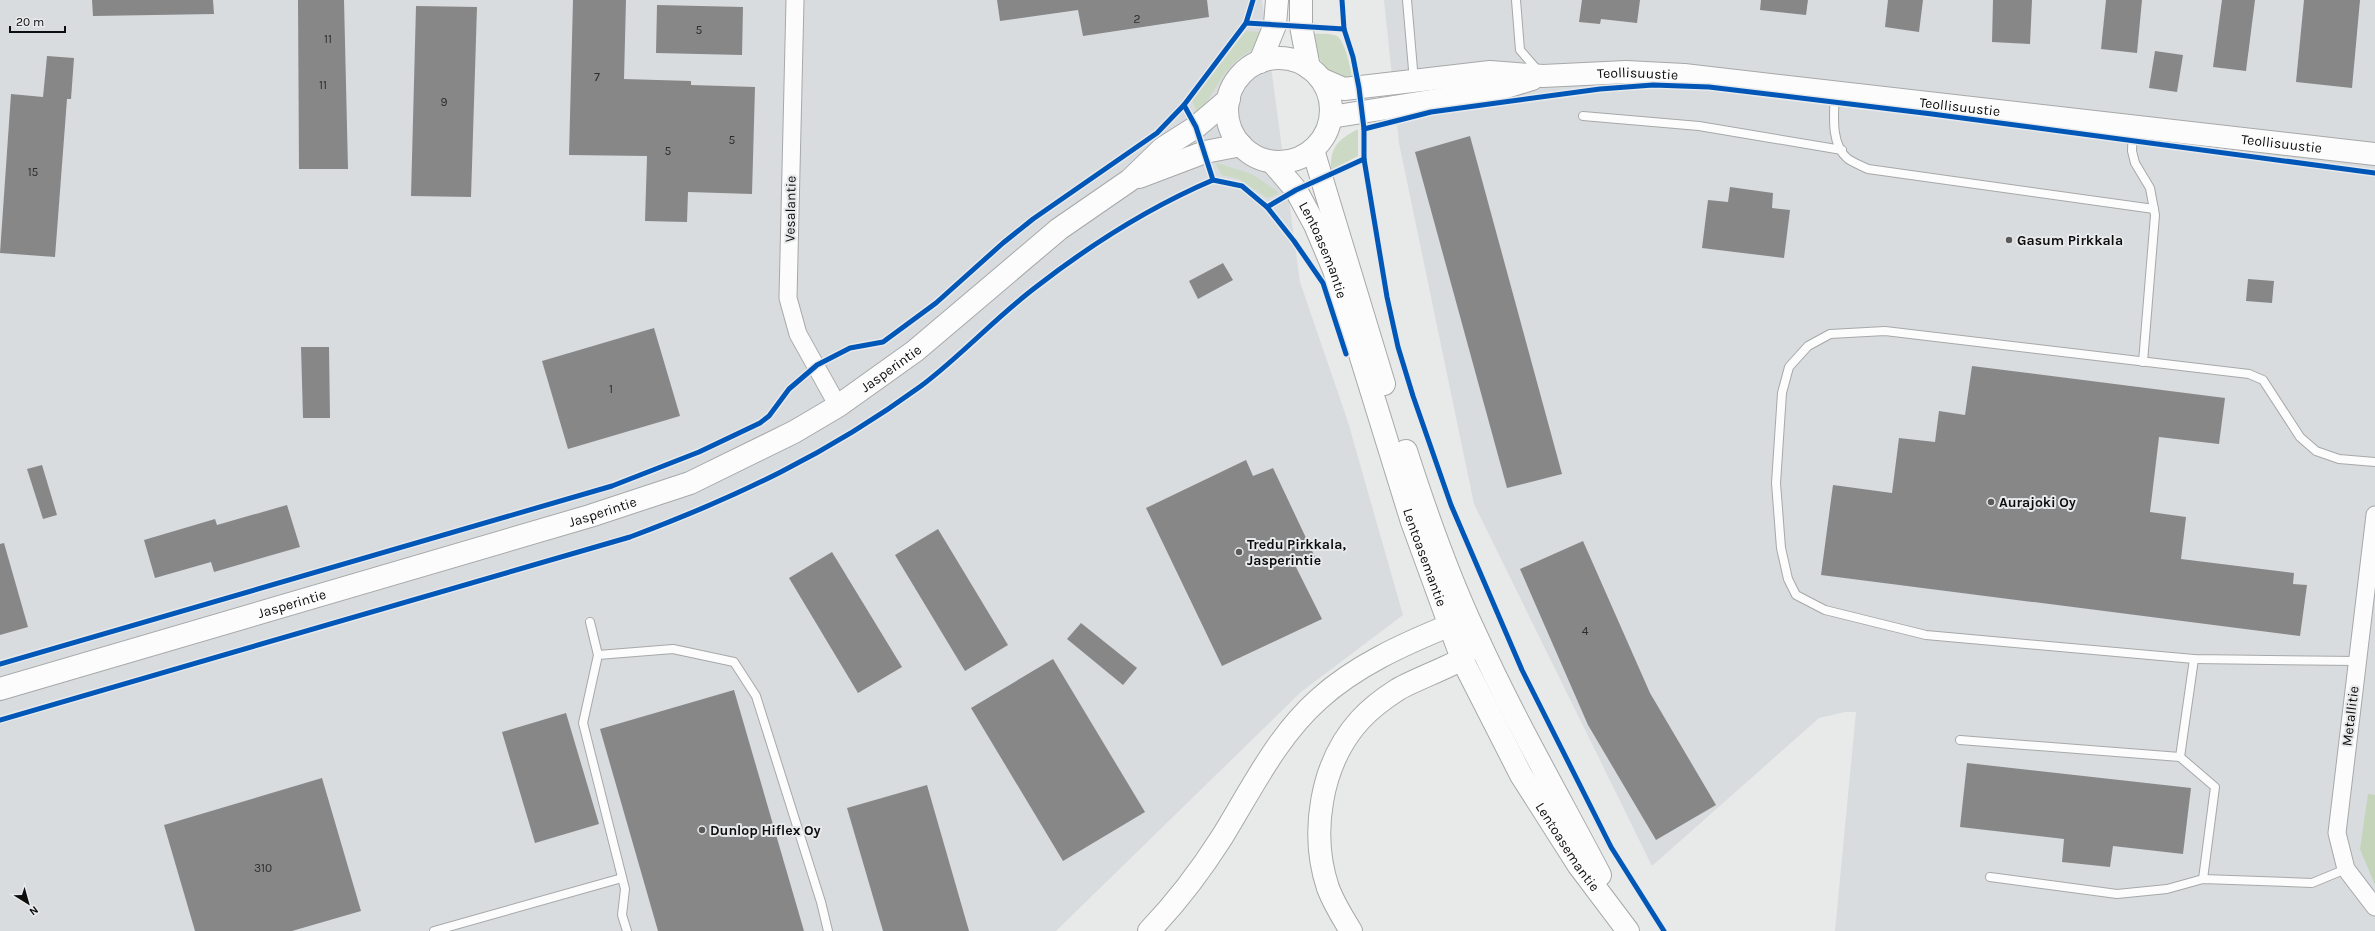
<svg xmlns="http://www.w3.org/2000/svg" width="2375" height="931" font-family="Karla,sans-serif">
<style>
.built{fill:#d8dcdf}
.green{fill:#ccdac5}
.forest{fill:#c3d4ba}
.building{fill:#878787}
.lines{fill:none;stroke-linecap:round;stroke-linejoin:round}
.lane-casing{stroke:#a7a8a8;stroke-width:10}
.street-casing{stroke:#a7a8a8;stroke-width:19}
.secondary-casing{stroke:#a7a8a8;stroke-width:24}
.highway-casing{stroke:#a7a8a8;stroke-width:24}
.lane{stroke:#fcfcfc;stroke-width:8}
.street{stroke:#fcfcfc;stroke-width:17}
.secondary{stroke:#fcfcfc;stroke-width:22}
.highway{stroke:#fcfcfc;stroke-width:22}
.cycleway-casing{stroke:#e7e9ea;stroke-width:8}
.cycleway{stroke:#0057b8;stroke-width:5}
.poi-dot{fill:#5a5a5b;stroke:#e7e9ea;stroke-width:1.5}
.labels{text-anchor:middle;stroke-width:4;stroke-linejoin:round;paint-order:stroke}
.number-label{font-size:12px;fill:#2c2c2c}
.street-label{font-size:14px;fill:#0d0d0e;stroke:#e7e9ea}
.poi-label{font-size:14px;font-weight:bold;fill:#0d0d0e;stroke:#e7e9ea;text-anchor:start}
</style>
<rect width="100%" height="100%" fill="#e8e9e9"/>
<!-- built -->
<g class="built">
<path d="M0 0H1262L1300 282 1348 422 1403 615 1301 692 1056 931H0Z"/>
<path d="M1384 0H2375V931H1835L1856 712H1845L1819 718 1652 866 1474 504 1399 143Z"/>
</g>
<!-- green -->
<g class="green">
<path d="M1246 31 1262 32 1255 48 1238 59 1225 73 1204 106 1197 113 1192 100Z"/>
<path d="M1312 34C1319 34 1330 33 1337 36 1345 41 1351 69 1352 78 1325 83 1316 53 1312 34Z"/>
<path d="M1356 130H1358V156L1331 170C1330 147 1337 141 1356 130Z"/>
<path d="M1217 163 1252 174 1277 191 1278 194 1267 198 1239 179 1222 175 1216 165Z"/>
</g>
<!-- forest -->
<path class="forest" d="M2368 794 2375 795V885L2360 849Z"/>
<!-- building -->
<g class="building">
<path d="M92 0H213L214 14 93 16Z"/>
<path d="M298 0H344L348 169H299Z"/>
<path d="M573 0H626L624 79 691 81V85L755 87 752 194 688 192 687 222 645 221 647 156 569 155Z"/>
<path d="M997 0H1207L1209 17 1083 36 1078 10 1000 21Z"/>
<path d="M1582 0H1640L1637 23 1601 19 1600 24 1579 22Z"/>
<path d="M1761 0H1808L1806 15 1760 10Z"/>
<path d="M1888 0H1923L1919 32 1885 27Z"/>
<path d="M1993 0H2032L2030 44 1992 42Z"/>
<path d="M2106 0H2142L2137 53 2101 49Z"/>
<path d="M2222 0H2255L2246 71 2213 67Z"/>
<path d="M2304 0H2360L2352 88 2296 82Z"/>
<path d="M657 5 743 7 742 55 656 53Z"/>
<path d="M416 6 477 7 471 197 411 196Z"/>
<path d="M2155 51 2183 55 2177 92 2149 88Z"/>
<path d="M47 56 74 58 71 99H67L55 257 0 253 11 94 43 97Z"/>
<path d="M1470 136 1562 474 1507 488 1415 152Z"/>
<path d="M1730 187 1773 193 1772 208 1790 210 1784 258 1702 248 1708 200 1728 202Z"/>
<path d="M1223 263 1233 280 1198 299 1189 281Z"/>
<path d="M2248 279 2274 281 2272 303 2246 301Z"/>
<path d="M654 328 680 416 568 449 542 361Z"/>
<path d="M301 347H329L330 418H303Z"/>
<path d="M1972 366 2225 398 2219 444 2159 437 2150 512 2186 517 2181 559 2294 573 2293 584 2307 585 2300 636 1821 575 1833 485 1892 493 1899 438 1935 442 1939 411 1965 415Z"/>
<path d="M1246 460 1253 476 1273 468 1315 557 1296 567 1322 619 1222 666 1146 508Z"/>
<path d="M42 465 57 515 43 519 27 469Z"/>
<path d="M287 505 300 547 214 572 211 562 155 578 144 540 215 519 217 525Z"/>
<path d="M938 529 1008 645 965 671 895 555Z"/>
<path d="M1583 541 1650 693 1716 805 1656 840 1588 725 1520 569Z"/>
<path d="M4 543 28 627 0 635V544Z"/>
<path d="M832 552 902 667 858 693 789 578Z"/>
<path d="M1081 623 1137 668 1123 685 1067 639Z"/>
<path d="M1053 659 1145 812 1063 861 971 708Z"/>
<path d="M734 690 804 931H658L600 729Z"/>
<path d="M566 713 599 824 535 843 502 732Z"/>
<path d="M1967 763 2191 788 2183 854 2113 846 2110 867 2062 862 2064 839 1960 827Z"/>
<path d="M322 778 361 911 292 931H195L164 825Z"/>
<path d="M927 785 969 931H883L847 808Z"/>
</g>
<g class="lines">
<defs>
<g id="lane">
<path d="M1407 0 1414 81"/>
<path d="M1516 0 1520 50 1540 73"/>
<path d="M1835 93C1834 114 1830 144 1848 159 1854 163 1862 166 1868 169L2154 209"/>
<path d="M1583 116 1699 126 1842 150"/>
<path d="M2133 127 2132 151 2135 163 2150 188 2155 215 2143 362"/>
<path d="M590 622 598 655 583 723 625 889 622 915 627 931"/>
<path d="M598 655 673 649 734 662 756 696 821 902 828 931"/>
<path d="M2357 661 2194 659 1926 635 1825 610 1796 595 1788 579 1781 548 1776 483 1782 393 1789 367 1808 346 1830 334 1885 331 2249 374 2263 380 2300 437 2316 451 2339 459 2375 462"/>
<path d="M1960 740 2180 757 2215 787 2203 879"/>
<path d="M2180 757 2194 659"/>
<path d="M1990 877 2117 894 2167 889 2203 879 2312 883 2346 869"/>
<path d="M434 931 622 878"/>
</g>
<g id="street">
<path d="M795 0 788 298 798 334 838 406"/>
<path d="M2375 515 2337 833 2346 869 2375 907"/>
</g>
<g id="secondary">
<path d="M1301 0V26L1309 68"/>
<circle cx="1279" cy="110" r="52"/>
<path d="M1260 62 1275 25 1277 0"/>
<path id="s1" d="M1321 79 1344 89 1490 72 1543 76 1626 72 1684 75 2375 154"/>
<path d="M1331 117 1493 91 1532 79"/>
<path d="M1313 150 1384 384"/>
<path id="s2" d="M1272 162 1296 190 1315 225 1334 270 1412 522 1462 659 1521 775 1579 866 1628 931"/>
<path d="M1139 177 1205 152 1241 145"/>
<path d="M1406 451C1426 513 1448 576 1476 635 1513 717 1558 795 1600 875"/>
<path id="s3" d="M0 689 590 516 690 483 794 432 838 406 915 351 1059 229 1130 180 1163 148 1196 127 1229 99"/>
</g>
<path id="highway" d="M1149 931C1176 903 1201 870 1222 837 1251 790 1277 736 1319 699 1355 666 1404 644 1448 626L1475 635C1471 642 1468 652 1462 658 1457 664 1409 682 1397 690 1383 699 1371 708 1360 720 1320 764 1310 834 1328 888 1334 904 1343 918 1351 931"/>
</defs>
<!-- lane casing -->
<use href="#lane" class="lane-casing"/>
<!-- street casing -->
<use href="#street" class="street-casing"/>
<!-- secondary casing -->
<use href="#secondary" class="secondary-casing"/>
<!-- highway casing -->
<use href="#highway" class="highway-casing"/>
<!-- lane -->
<use href="#lane" class="lane"/>
<!-- street -->
<use href="#street" class="street"/>
<!-- secondary -->
<use href="#secondary" class="secondary"/>
<!-- highway -->
<use href="#highway" class="highway"/>
<defs>
<g id="cycleway">
<path d="M1253 0 1246 23 1184 105 1196 127 1213 180 1242 186 1267 207 1294 241 1323 283 1346 354"/>
<path d="M1342 0 1344 29 1353 57 1359 88 1364 129V159L1387 297 1398 347 1413 396 1451 505 1522 670 1611 847 1664 931"/>
<path d="M1246 23 1344 29"/>
<path d="M1364 129 1431 112 1600 89 1653 85 1709 87 1932 114 2375 173"/>
<path d="M1267 207 1296 190 1364 159"/>
<path d="M0 664 612 486 699 452 760 423 769 416 789 389 817 365 850 348 883 342 936 303 1003 243 1033 219 1157 133 1184 105"/>
<path d="M0 720 630 537C737 497 828 454 921 386 961 356 995 318 1036 287 1090 245 1150 207 1213 180"/>
</g>
</defs>
<!-- cycleway casing -->
<use href="#cycleway" class="cycleway-casing"/>
<!-- cycleway -->
<use href="#cycleway" class="cycleway"/>
</g>
<!-- markers -->
<g class="poi-dot">
<circle cx="2009" cy="240" r="4"/>
<circle cx="1991" cy="502" r="4"/>
<circle cx="1239" cy="552" r="4"/>
<circle cx="702" cy="830" r="4"/>
</g>
<g class="labels">
<!-- number labels -->
<g class="number-label">
<text x="1137" y="23">2</text>
<text x="699" y="34">5</text>
<text x="328" y="43">11</text>
<text x="597" y="81">7</text>
<text x="323" y="89">11</text>
<text x="444" y="106">9</text>
<text x="732" y="144">5</text>
<text x="668" y="155">5</text>
<text x="33" y="176">15</text>
<text x="611" y="393">1</text>
<text x="1585" y="635">4</text>
<text x="263" y="872">310</text>
</g>
<!-- street labels -->
<g class="street-label">
<text dy="5" stroke="none"><textPath href="#s1" startOffset="320">Teollisuustie</textPath></text>
<text dy="5" stroke="none"><textPath href="#s1" startOffset="644">Teollisuustie</textPath></text>
<text dy="5" stroke="none"><textPath href="#s1" startOffset="968">Teollisuustie</textPath></text>
<text transform="translate(790 209) rotate(-89)" y="5">Vesalantie</text>
<text dy="5" stroke="none"><textPath href="#s2" startOffset="103">Lentoasemantie</textPath></text>
<text dy="5" stroke="none"><textPath href="#s3" startOffset="952">Jasperintie</textPath></text>
<text dy="5" stroke="none"><textPath href="#s3" startOffset="628">Jasperintie</textPath></text>
<text dy="5" stroke="none"><textPath href="#s2" startOffset="427">Lentoasemantie</textPath></text>
<text dy="5" stroke="none"><textPath href="#s3" startOffset="304">Jasperintie</textPath></text>
<text transform="translate(2350 716) rotate(-83)" y="5">Metallitie</text>
<text dy="5" stroke="none"><textPath href="#s2" startOffset="751">Lentoasemantie</textPath></text>
</g>
<!-- poi labels -->
<g class="poi-label">
<text x="2017" y="245">Gasum Pirkkala</text>
<text x="1999" y="507">Aurajoki Oy</text>
<text x="1247" y="549">Tredu Pirkkala,<tspan x="1247" dy="16">Jasperintie</tspan></text>
<text x="710" y="835">Dunlop Hiflex Oy</text>
</g>
</g>
<!-- north arrow -->
<g transform="translate(28 903) rotate(143)" stroke="#e7e9ea" stroke-width="3" paint-order="stroke">
<path d="M0-3L7 15L0 10L-7 15Z" fill="#0d0d0e"/>
<text y="-6" font-size="11" font-weight="bold" text-anchor="middle" fill="#0d0d0e">N</text>
</g>
<!-- scale -->
<path d="M10 26v6h55v-6" fill="none" stroke="#0d0d0e" stroke-width="2"/>
<text x="16" y="26" font-size="12" fill="#0d0d0e" stroke="#e7e9ea" stroke-width="3" paint-order="stroke">20 m</text>
</svg>
